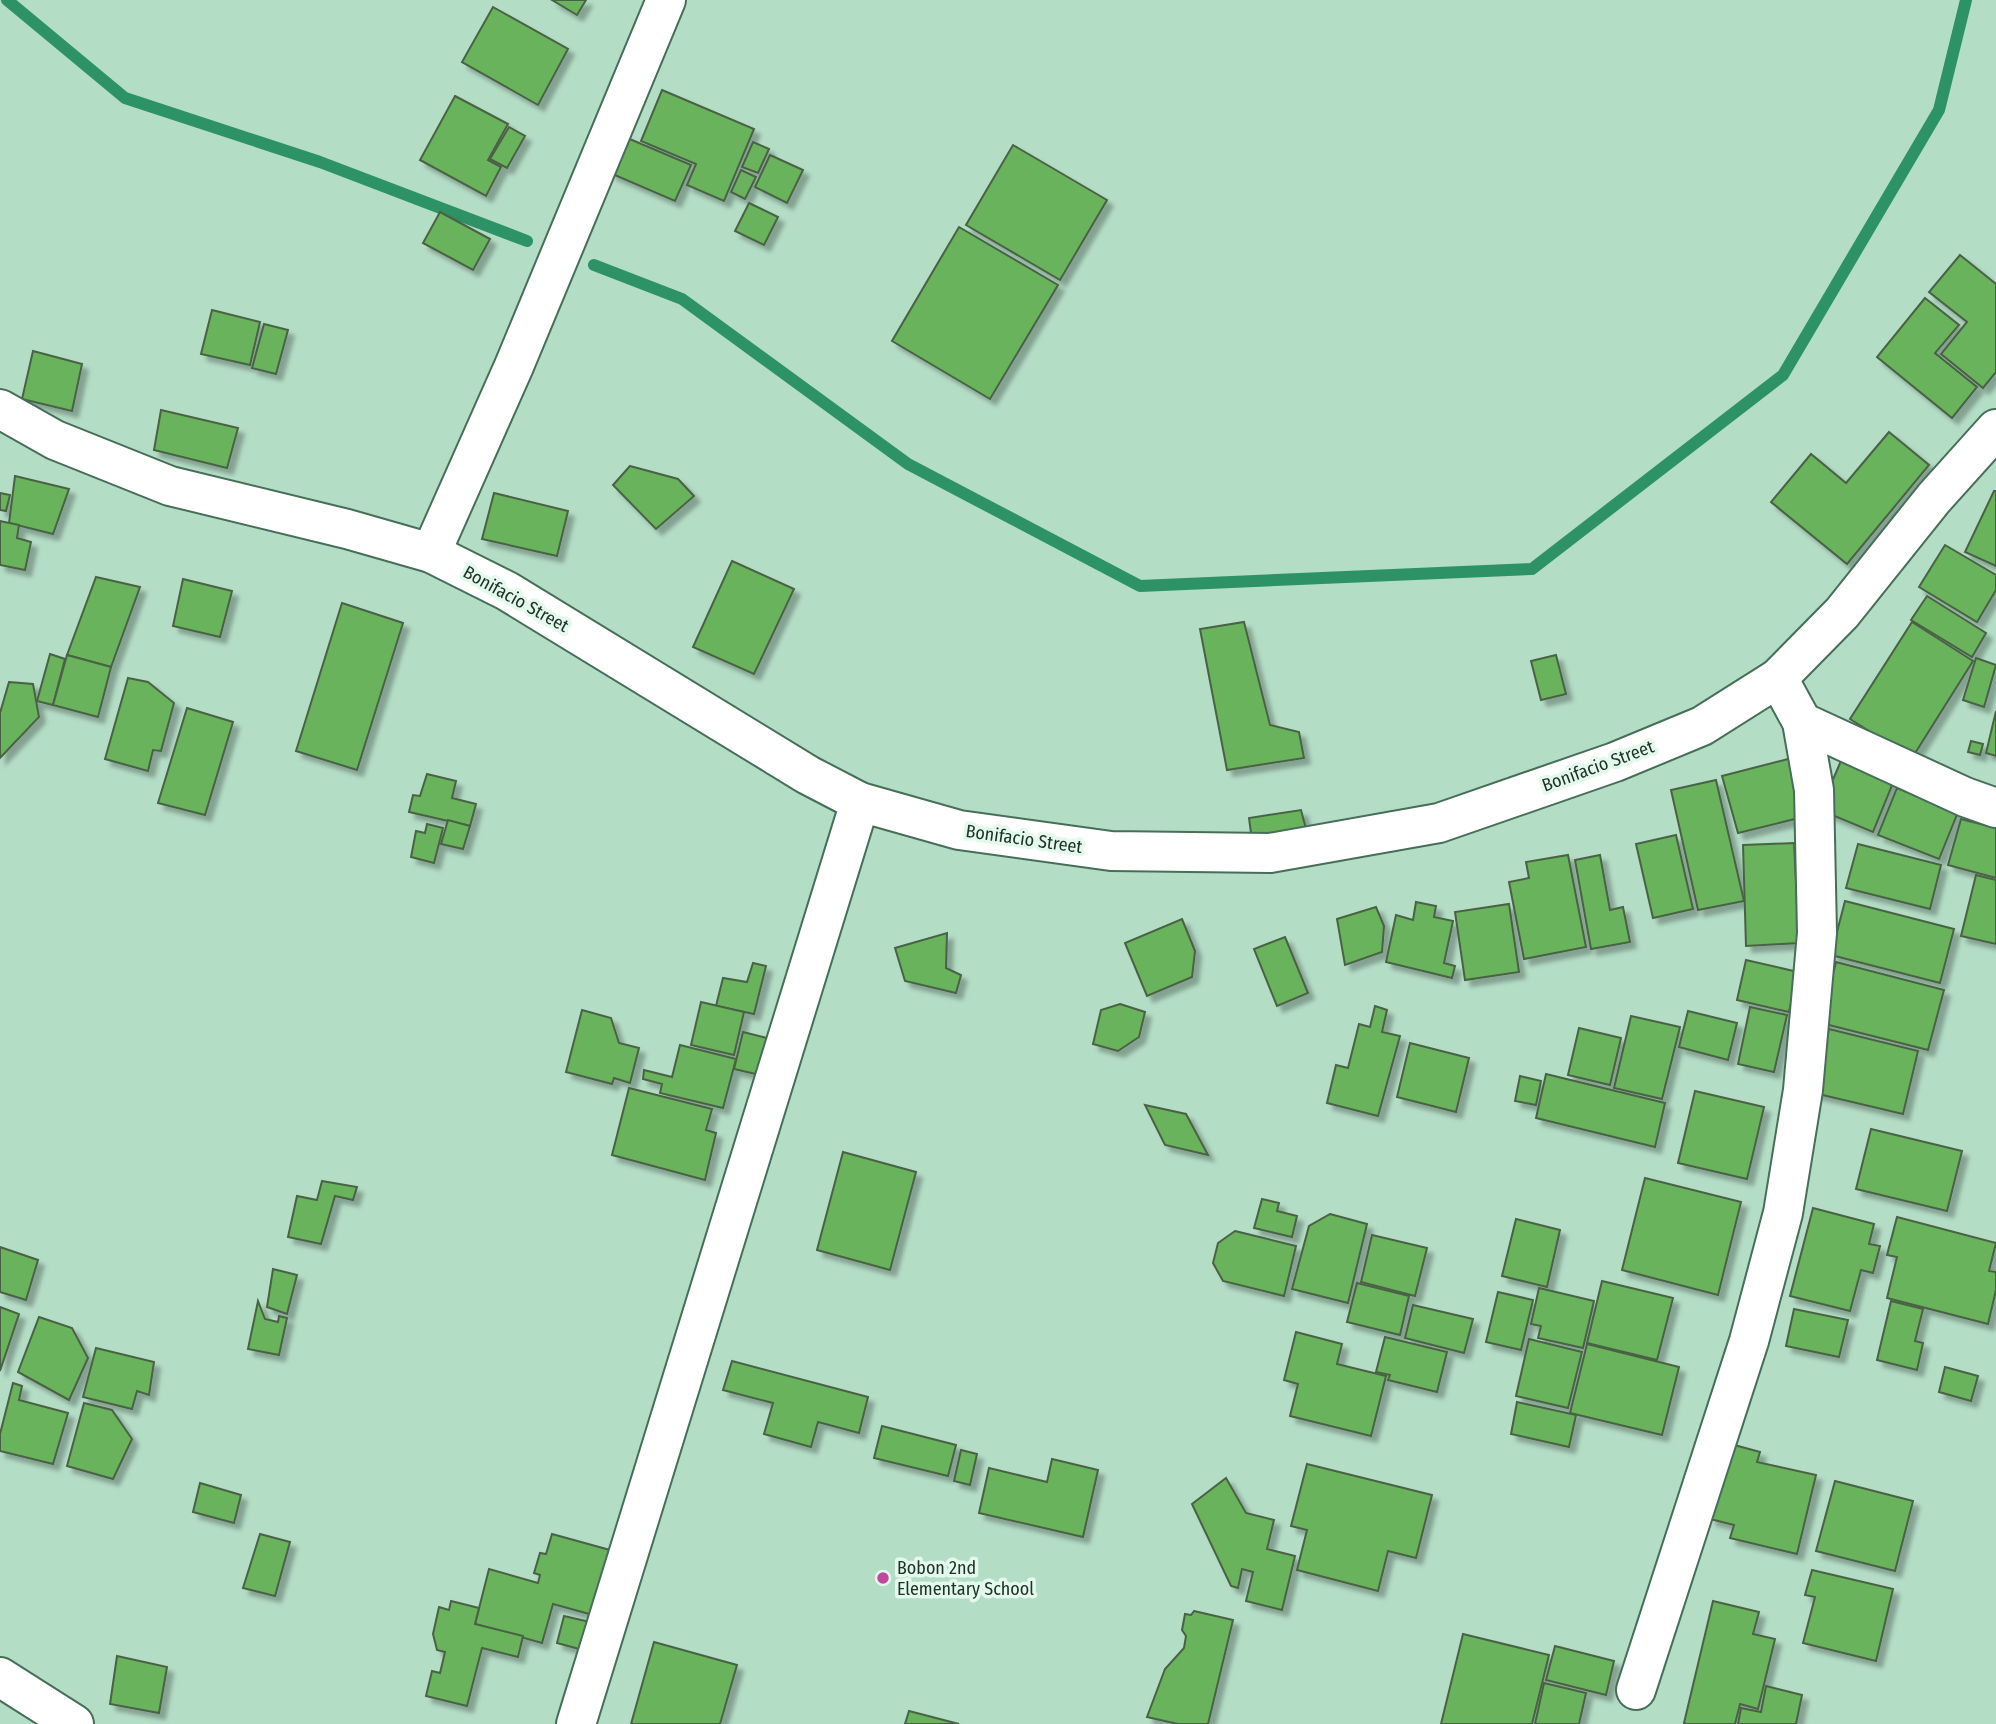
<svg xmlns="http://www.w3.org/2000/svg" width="1996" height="1724" font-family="'Fira Sans Condensed',sans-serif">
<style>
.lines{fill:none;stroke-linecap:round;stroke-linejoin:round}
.stream{stroke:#2d9266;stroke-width:12}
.building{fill:#69b35b;stroke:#4a6245;stroke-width:2;filter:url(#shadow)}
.minor-casing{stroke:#476e59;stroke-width:42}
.tertiary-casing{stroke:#476e59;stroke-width:42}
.minor{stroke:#fff;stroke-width:38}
.tertiary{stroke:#fff;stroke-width:38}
.poi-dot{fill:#c0489d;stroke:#e4f9ed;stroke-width:2.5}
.labels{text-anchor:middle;stroke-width:7;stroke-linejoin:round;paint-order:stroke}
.street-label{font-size:18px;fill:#213229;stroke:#e4f9ed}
.poi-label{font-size:18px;fill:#213229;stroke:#e4f9ed;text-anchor:start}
</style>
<defs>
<filter id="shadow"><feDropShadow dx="6" dy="6" stdDeviation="2" flood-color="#0004"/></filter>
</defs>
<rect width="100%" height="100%" fill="#b4ddc6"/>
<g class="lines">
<!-- stream -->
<g class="stream">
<path d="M7 0 125 98 320 162 527 241"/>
<path d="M594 265 682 299 908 464 1140 586 1532 569 1783 375 1939 110 1966 0"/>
</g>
</g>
<!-- building -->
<g class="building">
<path d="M552 0H586L577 15Z"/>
<path d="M493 7 568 49 538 105 462 62Z"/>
<path d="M662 90 754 129 724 201 687 185 696 164 641 141Z"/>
<path d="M455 96 508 124 488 160 501 167 486 196 420 160Z"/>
<path d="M509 127 525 136 507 168 490 159Z"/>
<path d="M625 137 691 165 675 201 610 173Z"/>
<path d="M753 142 769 149 758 173 742 167Z"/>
<path d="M1013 145 1107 200 1060 280 966 225Z"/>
<path d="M770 155 803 170 787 203 755 187Z"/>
<path d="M741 170 756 177 745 199 731 192Z"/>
<path d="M749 203 778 217 764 245 735 231Z"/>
<path d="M440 212 490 239 473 270 423 243Z"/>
<path d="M959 227 1058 285 990 399 892 341Z"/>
<path d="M1960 255 1996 284V372L1983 388 1941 354 1967 322 1929 292Z"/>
<path d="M1925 298 1959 325 1935 353 1977 387 1952 418 1877 357Z"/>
<path d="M212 310 260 322 250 365 201 354Z"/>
<path d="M264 324 288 330 276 374 252 368Z"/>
<path d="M33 351 82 364 72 411 22 399Z"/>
<path d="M161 410 238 428 227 468 154 450Z"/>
<path d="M1889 432 1929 465 1847 564 1771 502 1811 454 1846 483Z"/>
<path d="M630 466 678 479 694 496 656 529 613 485Z"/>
<path d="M15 476 69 489 53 534 9 523Z"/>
<path d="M1994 491H1996V566L1965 552Z"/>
<path d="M0 493 10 495 6 511 0 510Z"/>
<path d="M494 493 568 511 557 556 482 539Z"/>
<path d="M0 521 19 525 17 538 31 542 25 570 0 565Z"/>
<path d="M1945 545 1996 575V590L1977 622 1919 587Z"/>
<path d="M732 561 794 589 754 674 693 647Z"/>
<path d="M96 577 140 587 111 667 67 655Z"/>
<path d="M183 579 232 591 220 637 173 626Z"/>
<path d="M1927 596 1986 633 1972 657 1911 620Z"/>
<path d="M342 603 403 623 357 770 296 751Z"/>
<path d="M1244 622 1270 725 1299 732 1304 758 1227 770 1200 629Z"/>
<path d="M1912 622 1973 661 1912 758 1850 719Z"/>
<path d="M50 654 65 659 53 705 37 701Z"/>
<path d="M67 655 111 667 98 717 53 705Z"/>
<path d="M1556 655 1566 694 1541 700 1531 661Z"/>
<path d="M1976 658 1996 665 1984 707 1963 700Z"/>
<path d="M128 678 148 682 174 703 161 751 153 750 148 771 105 759Z"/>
<path d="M9 682 33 684 39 717 0 758V713Z"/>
<path d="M187 708 233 722 205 815 158 803Z"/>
<path d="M1996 711V756L1986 753Z"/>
<path d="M1971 741 1983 744 1980 755 1968 752Z"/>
<path d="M1843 756 1895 778 1873 832 1820 810Z"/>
<path d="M1792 758 1807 816 1738 833 1722 776Z"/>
<path d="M427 774 456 781 452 798 476 804 470 826 409 812 413 795 420 796Z"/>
<path d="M1716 780 1744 901 1698 910 1671 790Z"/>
<path d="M1897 788 1958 812 1939 859 1878 835Z"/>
<path d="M1301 810 1309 840 1253 848 1249 818Z"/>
<path d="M1961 819 1996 828V878L1948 865Z"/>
<path d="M448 820 470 826 463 849 441 844Z"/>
<path d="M427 824 443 828 434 863 411 857 416 831 425 833Z"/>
<path d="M1676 835 1693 909 1653 918 1636 844Z"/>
<path d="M1794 843 1799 943 1746 946 1743 845Z"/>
<path d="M1858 844 1941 865 1930 909 1846 888Z"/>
<path d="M1568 855 1586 947 1524 959 1509 882 1529 878 1526 862Z"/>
<path d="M1600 855 1610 910 1623 907 1630 942 1591 949 1575 860Z"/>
<path d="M1976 875 1996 880V944L1961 936Z"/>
<path d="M1845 901 1954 929 1940 983 1831 955Z"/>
<path d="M1416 902 1436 906 1434 917 1453 921 1444 963 1455 966 1452 978 1386 962 1396 915 1413 920Z"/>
<path d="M1509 904 1519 972 1465 980 1455 912Z"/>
<path d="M1376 907 1384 926 1382 952 1345 965 1337 919Z"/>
<path d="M1182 919 1195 951 1192 977 1147 996 1125 943Z"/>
<path d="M947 933 946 968 961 975 956 993 905 981 895 948Z"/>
<path d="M1285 937 1308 993 1277 1006 1254 949Z"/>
<path d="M1746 960 1798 972 1789 1012 1737 1000Z"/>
<path d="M1836 962 1944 990 1928 1050 1821 1023Z"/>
<path d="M753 963 766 966 754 1014 716 1006 723 978 747 982Z"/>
<path d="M701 1002 744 1012 734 1055 691 1045Z"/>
<path d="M1120 1004 1145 1012 1139 1037 1118 1051 1093 1044 1101 1010Z"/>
<path d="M1375 1006 1387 1010 1382 1032 1400 1036 1378 1116 1327 1103 1336 1065 1348 1068 1359 1024 1370 1027Z"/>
<path d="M1750 1007 1787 1015 1774 1072 1738 1064Z"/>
<path d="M582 1010 611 1018 619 1043 639 1048 630 1083 614 1078 612 1084 566 1072Z"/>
<path d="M1688 1011 1737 1023 1728 1060 1679 1047Z"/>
<path d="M1631 1016 1680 1027 1662 1099 1614 1088Z"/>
<path d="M1579 1028 1621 1038 1610 1085 1568 1075Z"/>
<path d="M1829 1029 1918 1051 1903 1114 1814 1093Z"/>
<path d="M743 1032 779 1041 772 1070 758 1067 756 1074 734 1069Z"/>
<path d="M1410 1043 1469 1058 1456 1112 1397 1097Z"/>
<path d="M680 1045 736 1059 723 1108 660 1093 662 1084 643 1079 644 1070 672 1077Z"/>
<path d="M1546 1074 1665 1103 1655 1147 1536 1118Z"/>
<path d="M1520 1076 1541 1081 1536 1105 1515 1101Z"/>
<path d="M629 1088 712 1109 706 1130 716 1133 705 1180 612 1155Z"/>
<path d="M1695 1091 1764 1107 1747 1179 1678 1163Z"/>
<path d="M1145 1105 1186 1114 1208 1155 1165 1145Z"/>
<path d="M1871 1129 1962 1151 1947 1211 1856 1189Z"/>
<path d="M843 1152 916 1172 890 1270 817 1250Z"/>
<path d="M1645 1178 1741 1202 1718 1295 1622 1270Z"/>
<path d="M322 1181 357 1187 353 1200 335 1196 321 1244 288 1237 297 1196 317 1200Z"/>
<path d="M1262 1199 1279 1203 1277 1211 1297 1216 1292 1237 1254 1228Z"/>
<path d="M1813 1208 1874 1224 1869 1244 1880 1246 1873 1273 1861 1270 1850 1311 1790 1296Z"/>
<path d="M1330 1214 1367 1224 1348 1303 1292 1289 1309 1226Z"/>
<path d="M1897 1217 1996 1243 1989 1271 1996 1272V1290L1988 1324 1887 1298 1897 1257 1887 1255Z"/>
<path d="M1516 1219 1560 1230 1547 1287 1502 1276Z"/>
<path d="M1235 1231 1296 1246 1284 1296 1223 1281 1213 1263 1218 1243Z"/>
<path d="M1372 1235 1427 1248 1415 1296 1361 1282Z"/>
<path d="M0 1247 38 1260 26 1300 0 1292Z"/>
<path d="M273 1269 297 1275 287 1314 267 1307Z"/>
<path d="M1602 1281 1673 1298 1657 1360 1587 1343Z"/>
<path d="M1357 1283 1409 1296 1400 1335 1347 1322Z"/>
<path d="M1539 1288 1594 1301 1583 1348 1538 1338 1541 1326 1531 1324Z"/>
<path d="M1498 1292 1533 1300 1521 1350 1486 1342Z"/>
<path d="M258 1301 265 1319 278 1322 279 1316 287 1318 279 1355 248 1349Z"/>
<path d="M1891 1301 1923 1309 1915 1341 1923 1343 1917 1370 1877 1360Z"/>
<path d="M1413 1305 1473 1319 1464 1353 1405 1338Z"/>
<path d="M0 1307 19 1314 0 1371Z"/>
<path d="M1794 1309 1848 1320 1839 1357 1786 1346Z"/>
<path d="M39 1317 72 1328 88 1358 69 1400 18 1372Z"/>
<path d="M1296 1332 1342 1344 1337 1364 1386 1376 1371 1436 1290 1416 1298 1384 1284 1380Z"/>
<path d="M1385 1337 1447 1352 1437 1392 1388 1380 1390 1375 1376 1372Z"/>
<path d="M1529 1339 1582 1352 1568 1408 1516 1396Z"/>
<path d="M1587 1344 1679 1367 1662 1435 1570 1413Z"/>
<path d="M96 1348 154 1362 149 1395 137 1391 132 1409 83 1397Z"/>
<path d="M732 1361 868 1397 859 1433 818 1422 811 1447 764 1434 773 1403 723 1390Z"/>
<path d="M1945 1367 1978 1376 1971 1401 1939 1392Z"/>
<path d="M13 1383 22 1386 19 1400 68 1413 53 1464 0 1451V1434Z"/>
<path d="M1517 1402 1576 1415 1569 1447 1511 1434Z"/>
<path d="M84 1403 112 1410 132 1439 113 1479 67 1466Z"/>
<path d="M882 1426 956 1445 948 1476 874 1458Z"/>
<path d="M1727 1443 1760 1452 1757 1462 1816 1475 1797 1554 1730 1538 1734 1525 1710 1519Z"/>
<path d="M961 1450 977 1454 970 1485 954 1481Z"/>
<path d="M1052 1459 1098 1470 1083 1537 979 1513 989 1468 1047 1482Z"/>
<path d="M1307 1464 1432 1495 1416 1558 1388 1551 1378 1591 1297 1570 1307 1530 1291 1526Z"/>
<path d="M1226 1478 1246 1513 1274 1520 1267 1549 1295 1556 1282 1610 1246 1601 1253 1572 1242 1569 1238 1588 1231 1586 1192 1504Z"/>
<path d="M1835 1481 1913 1501 1895 1571 1816 1551Z"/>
<path d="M200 1483 241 1495 234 1523 193 1512Z"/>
<path d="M260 1534 290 1542 275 1596 243 1588Z"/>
<path d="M552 1534 610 1550 593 1615 553 1604 542 1643 475 1624 489 1569 538 1583 540 1575 534 1573 540 1553 546 1554Z"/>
<path d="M1812 1570 1893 1589 1876 1661 1803 1643 1815 1597 1805 1595Z"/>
<path d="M451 1601 479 1608 475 1624 523 1636 518 1657 482 1648 467 1706 426 1696 432 1671 440 1673 445 1652 437 1650 433 1634 439 1607 449 1610Z"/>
<path d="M1713 1601 1759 1612 1753 1634 1775 1639 1758 1709 1740 1704 1735 1724H1686L1684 1723Z"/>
<path d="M1194 1611 1233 1620 1208 1724H1178L1147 1717 1165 1669 1184 1648 1186 1636 1182 1630 1185 1614 1191 1615Z"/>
<path d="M564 1616 590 1622 583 1650 557 1643Z"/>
<path d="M1463 1634 1549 1655 1532 1724H1441Z"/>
<path d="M654 1642 737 1665 720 1724H631Z"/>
<path d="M1555 1646 1614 1661 1606 1695 1546 1680Z"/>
<path d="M117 1656 167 1667 159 1713 110 1704Z"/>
<path d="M1544 1683 1586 1693 1579 1724H1535Z"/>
<path d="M1766 1686 1802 1695 1796 1724H1738L1741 1708 1761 1712Z"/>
<path d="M909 1711 959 1724H905Z"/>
</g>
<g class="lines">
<defs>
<g id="minor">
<path d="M431 553 514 366 666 0"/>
<path d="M1802 722 1965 797 1996 808"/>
<path d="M0 1677 74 1724"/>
<path d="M1636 1690 1749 1341 1783 1213 1803 1090 1817 933 1814 790 1802 722 1778 678"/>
<path d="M576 1724 860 802"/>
</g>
<path id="tertiary" d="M0 409 55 440 170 486 347 529 431 553 507 591 808 775 860 802 959 830 1111 851 1270 853 1439 823 1615 762 1702 726 1778 678 1842 613 1934 498 1996 429"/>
</defs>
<!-- minor casing -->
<use href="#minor" class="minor-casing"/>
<!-- tertiary casing -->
<use href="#tertiary" class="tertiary-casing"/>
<!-- minor -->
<use href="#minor" class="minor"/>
<!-- tertiary -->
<use href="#tertiary" class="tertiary"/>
</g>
<!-- markers -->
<circle class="poi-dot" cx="883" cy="1578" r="7"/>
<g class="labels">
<!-- street labels -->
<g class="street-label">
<text transform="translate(516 599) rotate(29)" y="6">Bonifacio Street</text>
<text transform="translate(1598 766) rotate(-20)" y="6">Bonifacio Street</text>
<text transform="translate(1024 839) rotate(8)" y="6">Bonifacio Street</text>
</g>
<!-- poi labels -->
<g class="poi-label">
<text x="897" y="1574">Bobon 2nd<tspan x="897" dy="21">Elementary School</tspan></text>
</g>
</g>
</svg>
